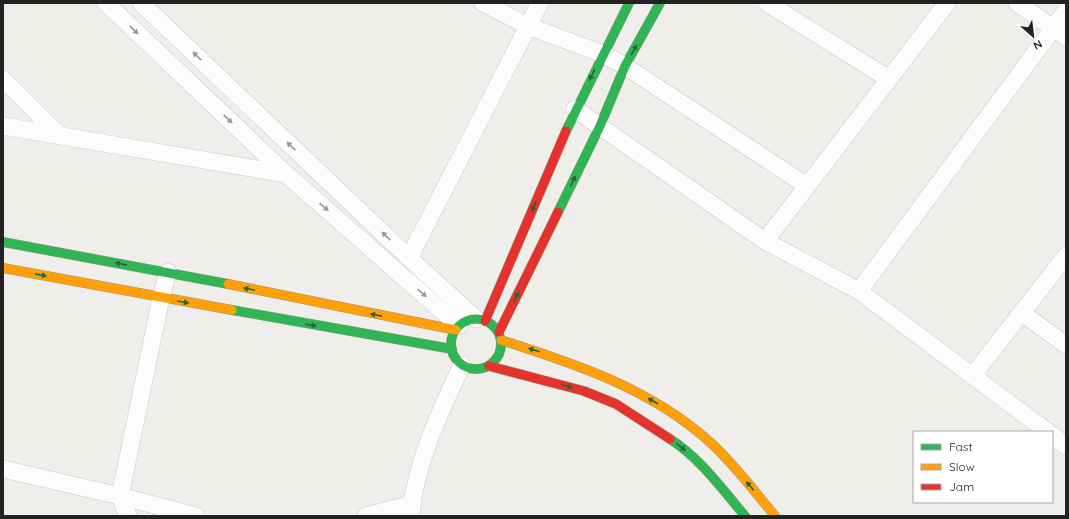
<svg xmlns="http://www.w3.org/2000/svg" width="1069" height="519" font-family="Quicksand,sans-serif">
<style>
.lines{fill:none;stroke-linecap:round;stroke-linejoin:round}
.street-casing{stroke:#c9c8c7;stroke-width:18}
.fast-casing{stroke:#999a82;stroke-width:10}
.slow-casing{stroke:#999a82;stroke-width:10}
.jam-casing{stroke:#999a82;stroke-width:10}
.street{stroke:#fdfcfc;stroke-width:17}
.fast{stroke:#30b455;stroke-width:9}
.slow{stroke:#ff9f0a;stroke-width:9}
.jam{stroke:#e5322d;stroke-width:9}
.oneway{fill:#9a9a9a}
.oneway2{fill:#286439}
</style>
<rect width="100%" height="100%" fill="#f0eeeb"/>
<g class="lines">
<defs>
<g id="street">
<path d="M106 3 286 174 459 326"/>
<path d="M141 3 409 258 476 319"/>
<path d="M483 3 528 26 603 54 625 66 807 186"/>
<path d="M767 3 889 79"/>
<path d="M1017 3 1066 37"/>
<path d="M3 79 60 136"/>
<path d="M575 109 765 241 859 291 1048 432"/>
<path d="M3 126 286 174"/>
<path d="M765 241 947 3"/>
<path d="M409 258 540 3"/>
<path d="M859 291 1066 11"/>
<path d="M1022 313 1066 345"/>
<path d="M973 375 1066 256"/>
<path d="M1052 435 1066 446"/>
<path d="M3 469 120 496 196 516"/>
<path d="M128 516 120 496 161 298 168 272"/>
<path d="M366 516 412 504"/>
<path d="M411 516C414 467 441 409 462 365"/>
</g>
<g id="fast">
<path d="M566 131 629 3"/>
<path d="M558 212 600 126 625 66 660 3"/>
<path d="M3 242 228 284"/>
<path d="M232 310 452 349"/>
<circle cx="476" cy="344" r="25"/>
<path d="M670 439C700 458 722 489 745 516"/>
</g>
<g id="slow">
<path d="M3 268 232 310"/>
<path d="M228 284 456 330"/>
<path d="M501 340C576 364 652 389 711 443 735 465 754 491 775 516"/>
</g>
<g id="jam">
<path d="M485 321 566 131"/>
<path d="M499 332 558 212"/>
<path d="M489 366 584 391 616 404 670 439"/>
</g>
</defs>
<!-- street casing -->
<use href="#street" class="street-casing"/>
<!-- fast casing -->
<use href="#fast" class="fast-casing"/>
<!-- slow casing -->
<use href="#slow" class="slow-casing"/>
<!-- jam casing -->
<use href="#jam" class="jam-casing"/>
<!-- street -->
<use href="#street" class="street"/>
<!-- fast -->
<use href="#fast" class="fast"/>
<!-- slow -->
<use href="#slow" class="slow"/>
<!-- jam -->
<use href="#jam" class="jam"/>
</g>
<!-- one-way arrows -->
<defs><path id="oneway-solid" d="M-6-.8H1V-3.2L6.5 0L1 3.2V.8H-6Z"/></defs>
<g class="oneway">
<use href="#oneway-solid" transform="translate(134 30) rotate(44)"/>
<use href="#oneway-solid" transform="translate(197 56) rotate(-136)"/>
<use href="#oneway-solid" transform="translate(228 119) rotate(44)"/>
<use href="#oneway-solid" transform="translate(291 146) rotate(-136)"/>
<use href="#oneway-solid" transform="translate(324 207) rotate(41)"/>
<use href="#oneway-solid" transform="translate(386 236) rotate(-136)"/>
<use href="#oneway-solid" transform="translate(422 293) rotate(41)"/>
</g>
<g class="oneway2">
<use href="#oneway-solid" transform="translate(634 50) rotate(-61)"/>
<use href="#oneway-solid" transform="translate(592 75) rotate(117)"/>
<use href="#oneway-solid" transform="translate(573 181) rotate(-64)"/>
<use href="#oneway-solid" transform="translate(534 206) rotate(113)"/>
<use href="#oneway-solid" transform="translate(121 264) rotate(-169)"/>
<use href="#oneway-solid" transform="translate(41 275) rotate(11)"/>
<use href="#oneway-solid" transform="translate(249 289) rotate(-168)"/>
<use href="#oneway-solid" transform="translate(516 297) rotate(-64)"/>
<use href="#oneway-solid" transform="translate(183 302) rotate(10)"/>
<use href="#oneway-solid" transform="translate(376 315) rotate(-169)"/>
<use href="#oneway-solid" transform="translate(311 325) rotate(10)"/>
<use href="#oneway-solid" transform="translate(534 350) rotate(-162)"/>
<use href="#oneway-solid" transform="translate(567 386) rotate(17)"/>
<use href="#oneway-solid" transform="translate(653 401) rotate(-150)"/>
<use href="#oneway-solid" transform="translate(681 447) rotate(37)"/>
<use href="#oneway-solid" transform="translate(750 486) rotate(-130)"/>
</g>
<!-- border -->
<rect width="1069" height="519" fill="none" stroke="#222222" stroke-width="8"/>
<!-- legend -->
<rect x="913" y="431" width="140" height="72" fill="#ffffff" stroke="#a7a7a7"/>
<rect x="921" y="444" width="20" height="6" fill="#30b455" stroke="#a7a7a7"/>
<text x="949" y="451" font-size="12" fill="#222222">Fast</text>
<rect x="921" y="464" width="20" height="6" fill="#ff9f0a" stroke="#a7a7a7"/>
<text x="949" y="471" font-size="12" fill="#222222">Slow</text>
<rect x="921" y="484" width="20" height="6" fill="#e5322d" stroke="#a7a7a7"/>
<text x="949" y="491" font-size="12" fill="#222222">Jam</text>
<!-- north arrow -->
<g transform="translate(1033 36) rotate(152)" stroke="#ffffff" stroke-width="3" paint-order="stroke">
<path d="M0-3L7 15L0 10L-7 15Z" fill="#222222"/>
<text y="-6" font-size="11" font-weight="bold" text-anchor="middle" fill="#222222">N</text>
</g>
</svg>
